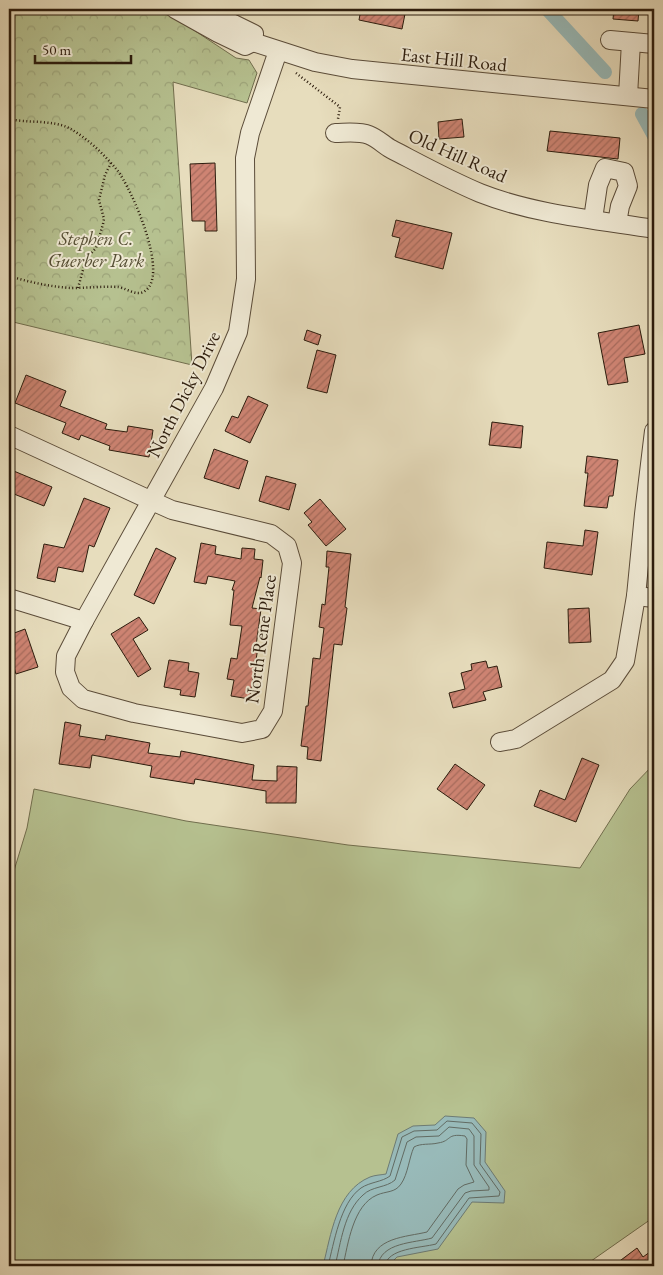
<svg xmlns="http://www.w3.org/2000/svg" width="663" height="1275" font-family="'EB Garamond',serif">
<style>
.grass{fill:#b6c190;stroke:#716e4e}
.park{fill:url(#park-crowns);stroke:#716e4e}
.water{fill:#98bab9;stroke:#6d7b74}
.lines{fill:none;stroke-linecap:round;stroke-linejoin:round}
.shore{stroke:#626b63;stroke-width:1}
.canal{stroke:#98bab9;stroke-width:14}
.building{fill:url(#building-hatch);stroke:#2c1c0d}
.minor-casing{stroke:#5b4c39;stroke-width:20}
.path{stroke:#2c1c0d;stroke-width:2.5;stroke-dasharray:1 2.5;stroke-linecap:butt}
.minor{stroke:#efe9d4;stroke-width:18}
.labels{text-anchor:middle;stroke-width:4;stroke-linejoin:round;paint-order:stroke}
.street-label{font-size:19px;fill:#2c1c0d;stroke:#efe9d4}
.park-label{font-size:19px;font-style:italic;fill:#554e34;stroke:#efe9d4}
</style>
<defs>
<pattern id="park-crowns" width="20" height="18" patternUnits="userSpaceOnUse" patternTransform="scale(1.25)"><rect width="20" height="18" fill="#b6c190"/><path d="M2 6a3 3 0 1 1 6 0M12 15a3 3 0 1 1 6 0" fill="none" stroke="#9da57b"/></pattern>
<pattern id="building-hatch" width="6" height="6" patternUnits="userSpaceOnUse" patternTransform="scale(1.25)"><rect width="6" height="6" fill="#ce8473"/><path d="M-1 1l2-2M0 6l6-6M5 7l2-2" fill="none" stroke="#a76b5d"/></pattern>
</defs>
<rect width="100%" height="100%" fill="#e7ddbd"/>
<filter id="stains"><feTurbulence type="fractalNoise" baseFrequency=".004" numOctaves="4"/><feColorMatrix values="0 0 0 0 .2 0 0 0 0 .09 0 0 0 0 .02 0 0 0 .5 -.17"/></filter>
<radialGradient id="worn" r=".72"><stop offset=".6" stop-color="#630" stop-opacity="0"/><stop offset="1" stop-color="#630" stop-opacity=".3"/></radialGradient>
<!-- grass -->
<path class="grass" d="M654 764V1217L584 1266H9V887L27 828 34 789 186 821 348 845 580 868 630 789Z"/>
<!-- park -->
<path class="park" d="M9 9H162L236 58 249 60 257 73 247 103 173 82 192 365 9 321Z"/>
<!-- water -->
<path class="water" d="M445 1116 474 1118 486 1132 485 1162 505 1191 504 1203 472 1202 438 1249 397 1257 388 1266H323C331 1235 336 1191 370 1177 375 1175 381 1175 386 1174L398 1134 413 1126 435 1125Z"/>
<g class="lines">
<!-- shore -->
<g class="shore">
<path d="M328 1266C334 1243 340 1203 361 1188 370 1182 382 1182 390 1176L402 1137 414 1131 437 1130 447 1121 472 1123 481 1134 480 1164 500 1192 499 1196 469 1198 436 1244C421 1248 387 1248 385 1266"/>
<path d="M335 1266C341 1242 344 1212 363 1195 372 1186 386 1188 395 1180L407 1142 416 1137 439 1136 449 1127 469 1129 474 1136V1165L489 1187V1190L471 1191 465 1193 432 1238C415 1243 380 1242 378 1266"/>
<path d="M343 1266C348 1244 353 1205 377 1195 386 1191 395 1193 401 1184 408 1174 409 1158 414 1147 421 1143 430 1145 438 1143 452 1141 446 1133 465 1136L467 1139 466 1165 474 1182 464 1185 458 1189 427 1232C407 1237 372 1237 371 1266"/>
</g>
<!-- canal -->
<g class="canal">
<path d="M547 9 605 72"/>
<path d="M642 114 654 136"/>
</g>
</g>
<!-- building -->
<g class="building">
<path d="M361 9H406L402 29 359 20Z"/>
<path d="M614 9H639L638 21 613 19Z"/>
<path d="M462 119 464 137 439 139 438 122Z"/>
<path d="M550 131 620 138 618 159 547 151Z"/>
<path d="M215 163 217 231H205V221H192L190 164Z"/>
<path d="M396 220 452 233 443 269 395 257 400 238 392 236Z"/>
<path d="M639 325 645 354 624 358 628 382 608 385 598 333Z"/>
<path d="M307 330 321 335 318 345 304 340Z"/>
<path d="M317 350 336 355 327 393 307 388Z"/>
<path d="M26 375 66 391 60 406 107 424 105 429 127 432 128 426 153 430 149 457 109 450 110 446 81 435 79 440 62 433 66 423 15 403Z"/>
<path d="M248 396 268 405 250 443 225 431 232 416 238 418Z"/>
<path d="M492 422 523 426 521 448 489 445Z"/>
<path d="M214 449 248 461 239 489 204 478Z"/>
<path d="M587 456 618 460 613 496H609L607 508 584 506 588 473H585Z"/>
<path d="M9 469 52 487 44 506 9 492Z"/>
<path d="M266 476 296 484 289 510 259 501Z"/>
<path d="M84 498 110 508 94 547 89 545 83 572 58 567 55 582 37 578 44 544 64 548Z"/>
<path d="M320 499 346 529 326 546 308 525 312 522 304 513Z"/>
<path d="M585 530 598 532 592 575 544 568 547 542 583 546Z"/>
<path d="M201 543 216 546 215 554 241 559 242 548 255 549 254 559 263 560 261 578 260 577 252 608 261 609 256 646 258 647 250 699 231 696 234 680 227 679 231 658 237 659 242 626 230 625 234 590H232L235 581 208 576 206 584 194 582Z"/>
<path d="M156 548 176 558 154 604 134 595Z"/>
<path d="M327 551 351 554 345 607 347 608 342 645 334 644 321 761 307 759 308 747 301 746 306 706H308L313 658 320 659 324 628 319 627 322 604 325 605 329 567H326Z"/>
<path d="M589 608 591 642 569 643 568 609Z"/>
<path d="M139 617 148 630 133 639 151 669 138 677 111 634Z"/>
<path d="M25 629 38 667 16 674 13 664 9 665V635Z"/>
<path d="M169 660 189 663 188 671 199 673 195 697 180 695 181 690 164 687Z"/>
<path d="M486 661 488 668 497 666 502 687 483 692 486 700 453 708 449 693 465 689 461 673 472 670 471 664Z"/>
<path d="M65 722 81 725 79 736 105 740 106 735 150 743 148 753 180 757 181 751 254 765 252 780 277 781V766L297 767 296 803H266V791L195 779 194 784 150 777 152 766 92 755 90 768 59 764Z"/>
<path d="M582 758 599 765 576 822 534 806 540 790 565 800Z"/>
<path d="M455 764 485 785 467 810 437 789Z"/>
<path d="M637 1248 643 1257 654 1249V1266H613Z"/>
</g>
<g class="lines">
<defs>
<g id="minor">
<path d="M175 9 218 33 245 46 253 42 254 34 203 9"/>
<path d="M610 40 654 44"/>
<path d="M253 42 315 62 352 69 654 99"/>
<path d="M628 96 631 42"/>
<path d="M335 133C345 133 359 131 369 135 377 138 384 145 391 149 420 164 449 180 480 193 533 214 597 220 654 229"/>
<path d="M593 219 598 185 605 168 624 172 628 186 620 206 617 223"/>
<path d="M9 435 152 501 172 510 271 534 287 546 292 563 273 711 262 729 242 733 134 713 83 699 71 688 65 672 66 656 84 621 214 388 238 332 246 279 245 158 250 133 278 51"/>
<path d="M636 596 654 598"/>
<path d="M9 598 84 621"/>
<path d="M500 742 516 739 612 680 625 661 636 596 644 514 654 431"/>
</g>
</defs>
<!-- minor casing -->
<use href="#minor" class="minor-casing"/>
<!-- path -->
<g class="path">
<path d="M296 73 340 107 338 119"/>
<path d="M9 119C27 123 53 120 69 128 87 138 104 154 117 170 131 187 172 279 143 292 136 296 126 288 118 287 103 286 88 288 72 288 51 287 29 282 9 276"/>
<path d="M78 288 86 259 96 248 103 224 104 219 99 200 105 175 111 163"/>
</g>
<!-- minor -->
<use href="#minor" class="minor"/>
</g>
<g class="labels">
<!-- street labels -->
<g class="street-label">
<text transform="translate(454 59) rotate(6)" y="7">East Hill Road</text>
<text transform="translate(458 155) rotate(24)" y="7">Old Hill Road</text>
<text transform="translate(183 394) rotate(-63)" y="7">North Dicky Drive</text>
<text transform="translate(260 639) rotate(-82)" y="7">North Rene Place</text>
</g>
<!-- park labels -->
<g class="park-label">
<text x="96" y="245">Stephen C.<tspan x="96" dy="22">Guerber Park</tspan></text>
</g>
</g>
<!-- margin -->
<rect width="663" height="1275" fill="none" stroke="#e7ddbd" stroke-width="30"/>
<rect x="10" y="10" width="643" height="1255" fill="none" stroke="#2c1c0d" stroke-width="2.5"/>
<rect x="15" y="15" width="633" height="1245" fill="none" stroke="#2c1c0d"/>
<!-- scale -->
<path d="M35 55v8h96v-8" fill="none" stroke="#2c1c0d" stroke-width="2.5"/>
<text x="42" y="55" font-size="15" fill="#2c1c0d" stroke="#efe9d4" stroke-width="4" paint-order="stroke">50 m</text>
<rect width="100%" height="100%" filter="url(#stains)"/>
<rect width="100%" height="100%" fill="url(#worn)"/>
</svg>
